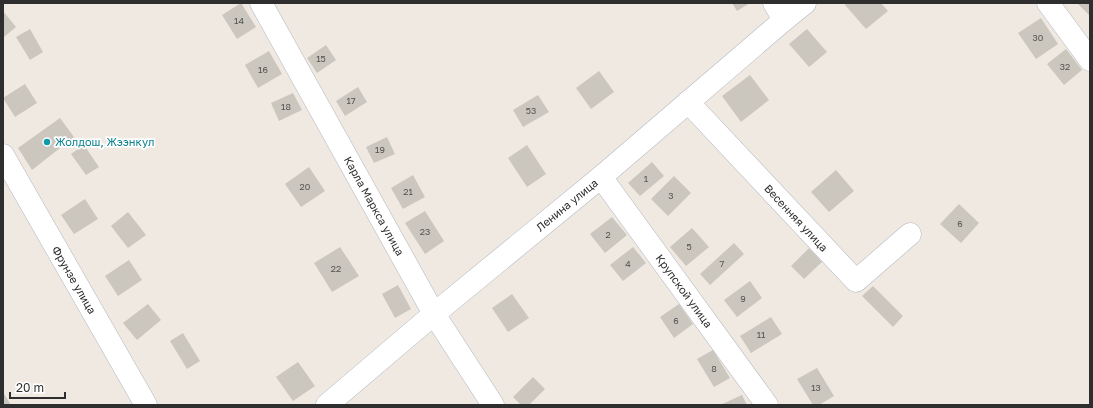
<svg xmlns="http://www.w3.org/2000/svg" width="1093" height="408" font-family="'Golos Text',sans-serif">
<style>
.building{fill:#cbc7bf}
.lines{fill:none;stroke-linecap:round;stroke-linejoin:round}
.minor-casing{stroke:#b4b7c1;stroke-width:23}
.minor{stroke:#fff;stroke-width:22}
.culture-dot{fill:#0f9aa8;stroke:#fff;stroke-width:1.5}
.labels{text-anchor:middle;stroke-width:3.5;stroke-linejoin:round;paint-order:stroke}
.number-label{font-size:9px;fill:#555452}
.culture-label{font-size:11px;fill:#0d838f;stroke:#fff;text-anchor:start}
.street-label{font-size:11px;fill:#2e2e2e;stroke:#fff}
</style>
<rect width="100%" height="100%" fill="#efe9e1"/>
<!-- building -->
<g class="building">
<path d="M241 3 256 27 237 39 222 15Z"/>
<path d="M732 3H750L737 11Z"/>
<path d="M847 3H881L888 11 866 29 845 5Z"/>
<path d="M1077 3H1090V14L1089 15Z"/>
<path d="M3 11 16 27 4 37 3 35Z"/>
<path d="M1041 18 1058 44 1036 59 1018 33Z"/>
<path d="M30 29 43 52 30 60 16 37Z"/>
<path d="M807 29 827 52 809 67 789 44Z"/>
<path d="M326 45 336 60 317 73 307 58Z"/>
<path d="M1066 49 1082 70 1064 85 1047 64Z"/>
<path d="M269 51 282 74 258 88 245 65Z"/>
<path d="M599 71 614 92 591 109 576 88Z"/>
<path d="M750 75 769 100 741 122 722 96Z"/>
<path d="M25 84 37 103 15 117 3 98Z"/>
<path d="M358 87 367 102 345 116 336 101Z"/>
<path d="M293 93 302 110 279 121 271 103Z"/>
<path d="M538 95 549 112 523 127 513 110Z"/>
<path d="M60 118 74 137 32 170 18 148Z"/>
<path d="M387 137 395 154 374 163 366 147Z"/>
<path d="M84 145 99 167 86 175 71 154Z"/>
<path d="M527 145 546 174 527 187 508 158Z"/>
<path d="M652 162 664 176 640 196 628 183Z"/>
<path d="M309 167 325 191 301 207 285 184Z"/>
<path d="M836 170 854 191 829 212 811 192Z"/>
<path d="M413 175 425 197 403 209 391 188Z"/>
<path d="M674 176 691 193 668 216 651 199Z"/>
<path d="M85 199 98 219 74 234 61 215Z"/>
<path d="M959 204 979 223 961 243 940 224Z"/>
<path d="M425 211 444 241 425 254 405 223Z"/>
<path d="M128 212 146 235 128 248 111 226Z"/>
<path d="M612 217 627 235 605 253 590 234Z"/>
<path d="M692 228 709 247 686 266 670 247Z"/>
<path d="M734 243 744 254 710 285 700 274Z"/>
<path d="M340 247 359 276 332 292 314 263Z"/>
<path d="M633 247 646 263 623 281 610 265Z"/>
<path d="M809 248 822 262 804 279 791 266Z"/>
<path d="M129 260 142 280 118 296 105 276Z"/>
<path d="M750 281 762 298 737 317 724 300Z"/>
<path d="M398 285 411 309 395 318 382 294Z"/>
<path d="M873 286 903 316 893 327 862 296Z"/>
<path d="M512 294 529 318 508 332 492 308Z"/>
<path d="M148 304 161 320 137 340 123 323Z"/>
<path d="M679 304 693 324 674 338 660 317Z"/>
<path d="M771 317 782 334 751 353 740 336Z"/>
<path d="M183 333 200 361 187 369 170 341Z"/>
<path d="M713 350 730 378 714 387 697 359Z"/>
<path d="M298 362 315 386 293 401 276 377Z"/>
<path d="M817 368 834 396 819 405H813L797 379Z"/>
<path d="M533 377 545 389 529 405H521L513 397Z"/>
<path d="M3 392 11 405H3Z"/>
<path d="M742 395 747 405H720Z"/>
</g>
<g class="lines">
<defs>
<g id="minor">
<path d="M261 3 434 314 493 405"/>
<path d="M774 3 784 20"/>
<path d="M1048 3 1090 60"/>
<path d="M688 102 856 281 910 234"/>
<path d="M3 155 146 405"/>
<path d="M601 177 767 405"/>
<path d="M327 405 434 314 601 177 784 20 805 3"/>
</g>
</defs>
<!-- minor casing -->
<use href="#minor" class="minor-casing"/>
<!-- minor -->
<use href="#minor" class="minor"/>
</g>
<!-- markers -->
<circle class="culture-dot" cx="47" cy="142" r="4"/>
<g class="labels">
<!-- number labels -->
<g class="number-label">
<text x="239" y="24">14</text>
<text x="1038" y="41">30</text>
<text x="321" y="62">15</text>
<text x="1065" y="70">32</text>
<text x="263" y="73">16</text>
<text x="351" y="104">17</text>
<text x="286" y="110">18</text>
<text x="531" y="114">53</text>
<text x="380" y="153">19</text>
<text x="646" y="182">1</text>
<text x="305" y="190">20</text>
<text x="408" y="195">21</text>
<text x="671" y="199">3</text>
<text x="960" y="227">6</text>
<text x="425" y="235">23</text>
<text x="608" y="238">2</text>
<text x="689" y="250">5</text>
<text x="628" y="267">4</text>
<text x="722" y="267">7</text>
<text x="336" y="272">22</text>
<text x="743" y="302">9</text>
<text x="676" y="324">6</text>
<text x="761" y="338">11</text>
<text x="714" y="372">8</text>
<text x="816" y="391">13</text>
</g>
<!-- culture labels -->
<g class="culture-label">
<text x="55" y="146">Жолдош, Жээнкул</text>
</g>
<!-- street labels -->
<g class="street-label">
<text transform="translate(567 205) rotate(-39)" y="4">Ленина улица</text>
<text transform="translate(374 206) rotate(61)" y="4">Карла Маркса улица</text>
<text transform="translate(796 218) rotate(47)" y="4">Весенняя улица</text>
<text transform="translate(74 280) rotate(60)" y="4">Фрунзе улица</text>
<text transform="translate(684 291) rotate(54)" y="4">Крупской улица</text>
</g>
</g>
<!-- border -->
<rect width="1093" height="408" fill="none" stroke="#2e2e2e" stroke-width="8"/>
<!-- scale -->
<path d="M10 392v6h55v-6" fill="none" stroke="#2e2e2e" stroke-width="2"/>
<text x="16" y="392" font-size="12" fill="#2e2e2e" stroke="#ffffff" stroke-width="3" paint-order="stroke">20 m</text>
</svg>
